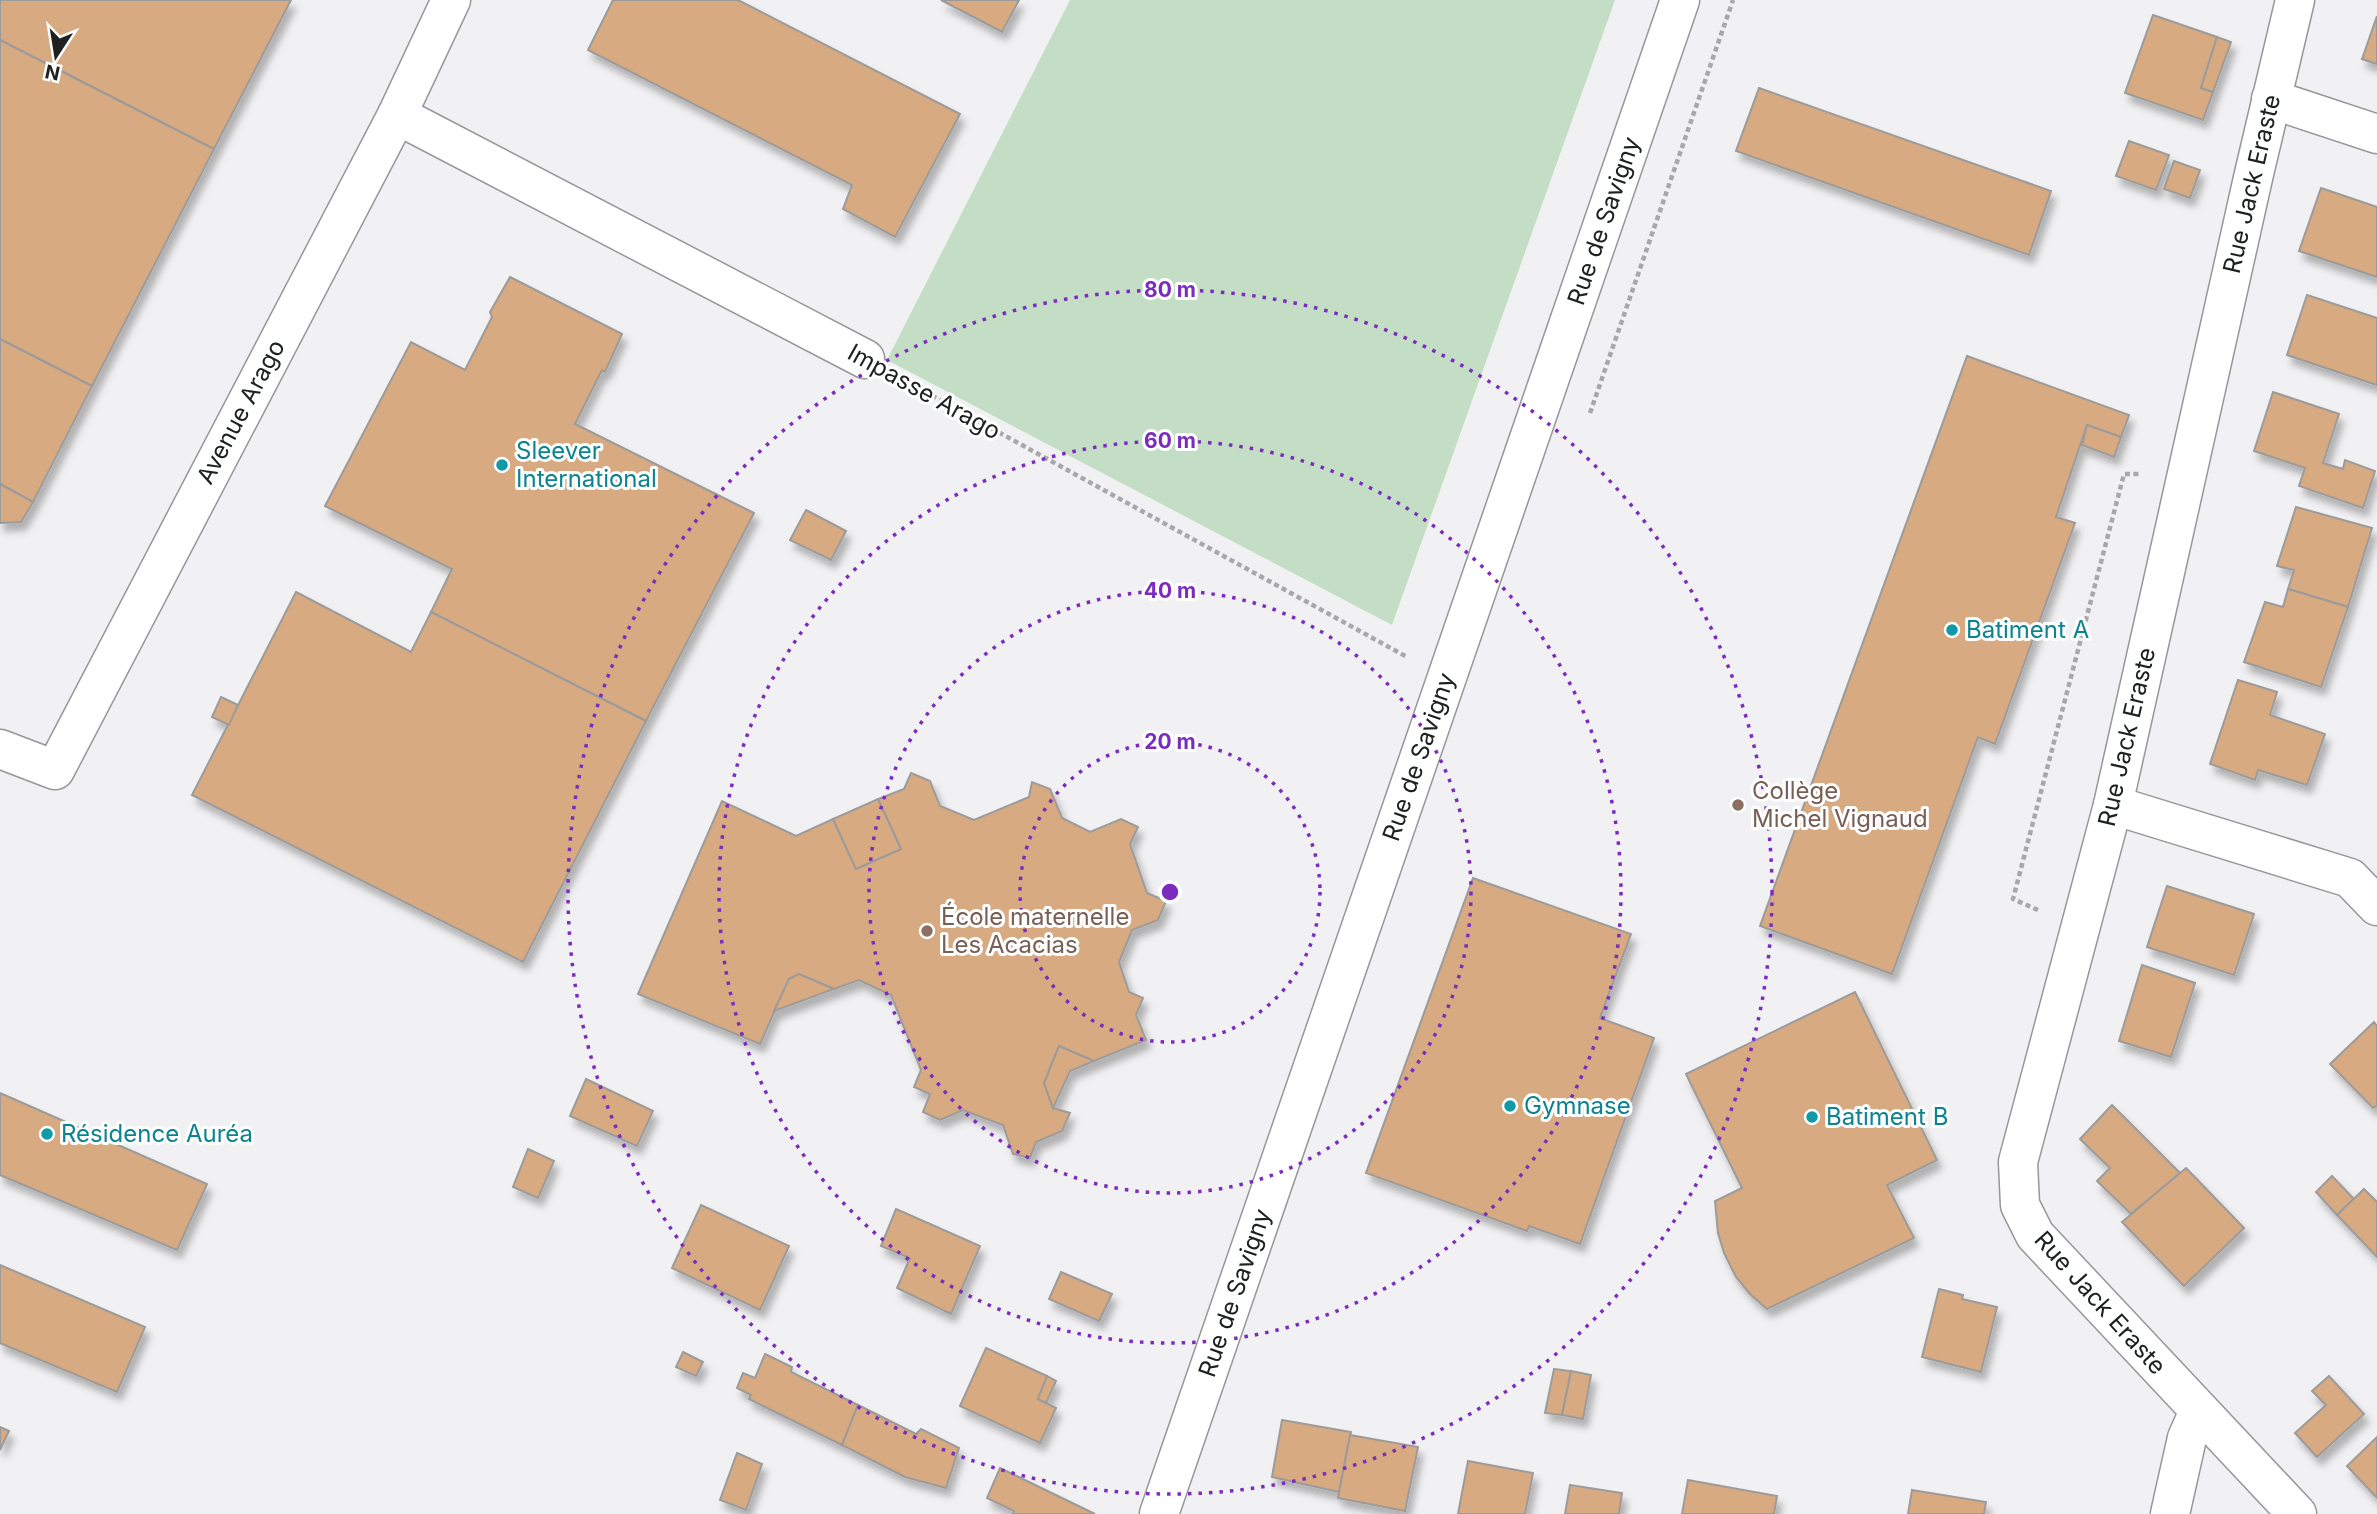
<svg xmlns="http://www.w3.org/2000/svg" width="2377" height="1514" font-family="Inter,sans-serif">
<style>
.green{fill:#c3dec4}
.building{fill:#d8aa82;stroke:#9c9b9a;stroke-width:2;filter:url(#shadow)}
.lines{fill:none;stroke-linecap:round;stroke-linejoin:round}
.minor-casing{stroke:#969798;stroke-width:41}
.path{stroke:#a8a8a9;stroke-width:4.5;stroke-dasharray:5 3.5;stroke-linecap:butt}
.minor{stroke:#fff;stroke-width:38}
.ring{fill:none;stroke:#7b2cbf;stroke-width:3.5;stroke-dasharray:3.5 7}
.culture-dot{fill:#0f9aa8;stroke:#feffff;stroke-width:2.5}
.education-dot{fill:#8d6e63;stroke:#feffff;stroke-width:2.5}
.labels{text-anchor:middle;stroke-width:6;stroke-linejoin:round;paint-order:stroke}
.street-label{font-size:24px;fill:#202020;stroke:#feffff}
.culture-label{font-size:24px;fill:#0d838f;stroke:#feffff;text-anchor:start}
.education-label{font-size:24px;fill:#785e54;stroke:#feffff;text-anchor:start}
.centre{fill:#7b2cbf;stroke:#feffff;stroke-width:3.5}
.ring-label{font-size:21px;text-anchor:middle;font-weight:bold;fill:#7b2cbf;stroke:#feffff;stroke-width:6;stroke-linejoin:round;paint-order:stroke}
</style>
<defs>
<filter id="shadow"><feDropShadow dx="4.5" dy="8" stdDeviation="3.5" flood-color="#0004"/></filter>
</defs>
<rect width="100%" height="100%" fill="#f1f1f3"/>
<!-- green -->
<path class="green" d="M1070 0H1615L1392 625 887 360Z"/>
<!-- building -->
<g class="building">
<path d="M0 0H291L214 149 0 40Z"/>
<path d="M613 0H738L960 114 895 237 843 209 852 185 588 50Z"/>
<path d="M941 0H1019L1002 32Z"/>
<path d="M2153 15 2217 37 2201 88 2213 92 2203 120 2125 93Z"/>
<path d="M2377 16V64L2362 59Z"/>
<path d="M2217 37 2231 42 2213 92 2201 88Z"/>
<path d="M0 40 214 149 92 386 0 339Z"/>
<path d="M1759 88 2051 191 2029 255 1736 151Z"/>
<path d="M2129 141 2169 155 2156 190 2116 176Z"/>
<path d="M2174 161 2200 170 2190 198 2164 189Z"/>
<path d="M2321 188 2377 207V277L2299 251Z"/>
<path d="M510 277 622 334 605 372 602 370 575 424 754 513 646 721 431 612 452 569 325 506 411 342 465 370 492 317 490 312Z"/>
<path d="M2307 295 2377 318V385L2287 355Z"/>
<path d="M0 339 92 386 33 502 0 484Z"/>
<path d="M1967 356 2129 415 2121 437 2087 425 2056 517 2075 523 1995 744 1978 737 1892 974 1760 926Z"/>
<path d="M2273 392 2339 414 2323 463 2343 469 2345 460 2375 471 2363 508 2299 486 2305 468 2254 451Z"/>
<path d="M2087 425 2121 437 2114 457 2082 445Z"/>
<path d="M0 484 33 502 21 522 0 523Z"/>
<path d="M2296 507 2372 528 2348 607 2288 589 2294 570 2277 566Z"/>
<path d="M806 510 846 531 831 560 790 540Z"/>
<path d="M2288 589 2348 607 2321 687 2244 662 2265 602 2283 607Z"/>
<path d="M296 592 411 652 431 612 646 721 523 962 192 795Z"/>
<path d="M2238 680 2277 692 2270 715 2325 734 2307 785 2258 770 2255 780 2210 764Z"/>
<path d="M221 697 238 705 229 725 212 717Z"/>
<path d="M911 773 930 781 940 806 974 820 1029 797 1032 782 1050 789 1062 818 1090 832 1121 819 1138 827 1130 844 1147 893 1166 901 1158 920 1132 930 1119 962 1129 992 1143 998 1136 1015 1146 1040 1094 1061 1059 1046 1044 1083 1053 1108 1070 1113 1062 1131 1036 1142 1030 1158 1013 1154 1003 1125 963 1110 940 1120 923 1112 930 1094 914 1087 921 1070 891 995 859 980 834 989 799 974 789 979 760 1044 638 994 722 801 796 836 833 819 856 869 901 849 878 799 904 789Z"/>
<path d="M878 799 901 849 856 869 833 819Z"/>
<path d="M1473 878 1631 934 1600 1018 1654 1038 1580 1244 1529 1226 1527 1231 1366 1173Z"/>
<path d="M2167 886 2254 914 2234 975 2147 947Z"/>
<path d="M2142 965 2195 983 2171 1057 2119 1041Z"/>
<path d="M799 974 834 989 774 1011 789 979Z"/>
<path d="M1855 992 1937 1160 1887 1185 1914 1238 1767 1309 1750 1294 1736 1277 1724 1253 1718 1233 1715 1201 1742 1188 1686 1074Z"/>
<path d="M2374 1022 2377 1026V1105L2373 1108 2330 1064Z"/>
<path d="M1059 1046 1094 1061 1070 1071 1053 1108 1044 1083Z"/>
<path d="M586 1079 653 1111 637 1146 570 1116Z"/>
<path d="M0 1093 207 1184 177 1250 0 1175Z"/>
<path d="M2112 1105 2180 1173 2131 1214 2097 1181 2110 1168 2080 1139Z"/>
<path d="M528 1149 554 1161 538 1198 513 1187Z"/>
<path d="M2186 1168 2244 1228 2184 1286 2122 1222Z"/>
<path d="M2332 1176 2354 1199 2337 1215 2316 1192Z"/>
<path d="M2364 1189 2377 1202V1257L2337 1215Z"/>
<path d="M701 1205 789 1246 760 1310 672 1268Z"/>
<path d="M896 1209 980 1246 951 1314 897 1288 910 1258 881 1246Z"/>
<path d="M0 1265 145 1327 117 1392 0 1343Z"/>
<path d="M1061 1272 1112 1294 1099 1321 1049 1299Z"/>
<path d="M1939 1289 1963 1295 1962 1299 1997 1307 1981 1372 1922 1357Z"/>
<path d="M986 1348 1047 1376 1038 1399 1056 1408 1040 1443 960 1406Z"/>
<path d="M683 1352 703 1362 696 1376 676 1367Z"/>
<path d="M765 1354 792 1367 791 1372 858 1405 842 1445 749 1399 751 1395 737 1388 743 1373 755 1378Z"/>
<path d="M1554 1369 1571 1371 1562 1415 1545 1413Z"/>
<path d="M1571 1371 1591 1375 1583 1419 1562 1415Z"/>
<path d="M1047 1376 1056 1381 1046 1403 1038 1399Z"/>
<path d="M2329 1376 2364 1414 2317 1457 2295 1433 2326 1405 2312 1391Z"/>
<path d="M858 1405 916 1434 921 1429 959 1448 946 1488 905 1477 842 1445Z"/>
<path d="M1282 1420 1351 1432 1339 1492 1272 1477Z"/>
<path d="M0 1427 9 1431 0 1450Z"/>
<path d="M1350 1435 1418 1447 1405 1511 1338 1498Z"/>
<path d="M2377 1437V1498L2347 1466Z"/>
<path d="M737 1453 762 1464 746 1510 720 1500Z"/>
<path d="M1468 1461 1533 1473 1525 1514H1458Z"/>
<path d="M1000 1468 1095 1514H1013L1014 1511 987 1498Z"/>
<path d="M1688 1480 1777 1496 1774 1514H1682Z"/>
<path d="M1570 1485 1622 1493 1619 1514H1565Z"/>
<path d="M1912 1490 1986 1502 1984 1514H1908Z"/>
</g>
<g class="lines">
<defs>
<g id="minor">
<path d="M2295 0 2253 178 2113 805 2018 1162 2020 1205 2035 1235 2297 1514"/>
<path d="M2271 99 2377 134"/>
<path d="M397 115 865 359"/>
<path d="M0 749 55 770 397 115 451 0"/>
<path d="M2113 805 2350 878 2377 906"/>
<path d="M1159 1514 1680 0"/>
<path d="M2170 1514 2187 1438 2199 1411"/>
</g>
</defs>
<!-- minor casing -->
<use href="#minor" class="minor-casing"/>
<!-- path -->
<g class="path">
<path d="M902 379 1407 657"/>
<path d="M1590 413 1733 0"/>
<path d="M2038 910 2013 899 2124 474H2140"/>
</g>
<!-- minor -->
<use href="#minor" class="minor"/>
</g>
<!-- distance rings -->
<g class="ring">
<circle cx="1170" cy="892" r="150"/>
<circle cx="1170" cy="892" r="301"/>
<circle cx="1170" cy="892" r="451"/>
<circle cx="1170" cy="892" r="602"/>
</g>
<!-- markers -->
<g class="culture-dot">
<circle cx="502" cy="465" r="7"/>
<circle cx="1952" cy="630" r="7"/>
<circle cx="1510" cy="1106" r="7"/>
<circle cx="1812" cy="1117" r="7"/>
<circle cx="47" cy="1134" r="7"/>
</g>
<g class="education-dot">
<circle cx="1738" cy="805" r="7"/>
<circle cx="927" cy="931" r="7"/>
</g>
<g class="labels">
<!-- street labels -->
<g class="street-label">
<text transform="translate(2252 184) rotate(-77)" y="8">Rue Jack Eraste</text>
<text transform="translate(1604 221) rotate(-71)" y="8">Rue de Savigny</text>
<text transform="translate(924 392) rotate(29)" y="8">Impasse Arago</text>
<text transform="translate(241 412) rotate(-62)" y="8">Avenue Arago</text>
<text transform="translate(2127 737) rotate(-77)" y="8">Rue Jack Eraste</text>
<text transform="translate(1419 757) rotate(-71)" y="8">Rue de Savigny</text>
<text transform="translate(1235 1293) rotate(-71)" y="8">Rue de Savigny</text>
<text transform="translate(2100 1303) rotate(48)" y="8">Rue Jack Eraste</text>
</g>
<!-- culture labels -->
<g class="culture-label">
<text x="516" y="459">Sleever<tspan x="516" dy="28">International</tspan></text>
<text x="1966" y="638">Batiment A</text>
<text x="1524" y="1114">Gymnase</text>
<text x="1826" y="1125">Batiment B</text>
<text x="61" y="1142">Résidence Auréa</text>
</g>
<!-- education labels -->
<g class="education-label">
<text x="1752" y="799">Collège<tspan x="1752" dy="28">Michel Vignaud</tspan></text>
<text x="941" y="925">École maternelle<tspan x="941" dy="28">Les Acacias</tspan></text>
</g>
</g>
<circle cx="1170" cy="892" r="10" class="centre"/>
<g class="ring-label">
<text x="1170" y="297">80 m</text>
<text x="1170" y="448">60 m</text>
<text x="1170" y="598">40 m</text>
<text x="1170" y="749">20 m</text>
</g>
<!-- north arrow -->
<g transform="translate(56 56) rotate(192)" stroke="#feffff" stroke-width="5" paint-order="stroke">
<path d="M0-5L12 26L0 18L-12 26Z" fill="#202020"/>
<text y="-10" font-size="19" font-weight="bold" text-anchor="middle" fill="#202020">N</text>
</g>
</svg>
